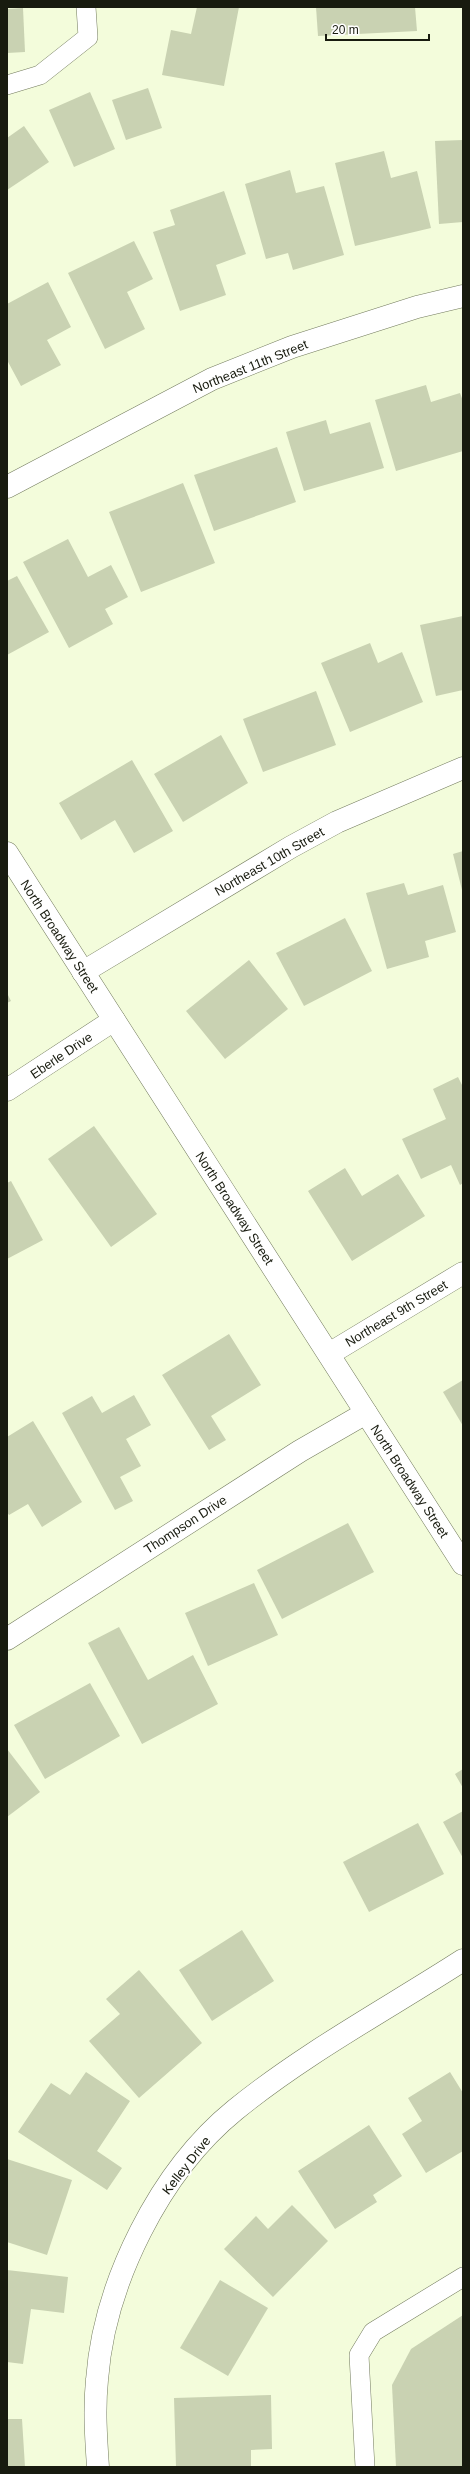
<svg xmlns="http://www.w3.org/2000/svg" width="470" height="2474" font-family="Arial,sans-serif">
<style>
.building{fill:#c9d2b2}
.lines{fill:none;stroke-linecap:round;stroke-linejoin:round}
.service-casing{stroke:#737b5e;stroke-width:20}
.minor-casing{stroke:#737b5e;stroke-width:23}
.secondary-casing{stroke:#737b5e;stroke-width:23}
.service{stroke:#fff;stroke-width:19}
.minor{stroke:#fff;stroke-width:22}
.secondary{stroke:#fff;stroke-width:22}
.labels{text-anchor:middle;stroke-width:4;stroke-linejoin:round;paint-order:stroke}
.street-label{font-size:13px;fill:#181b0f;stroke:#fff}
</style>
<rect width="100%" height="100%" fill="#f3fcdb"/>
<!-- building -->
<g class="building">
<path d="M197 7H239L224 86 162 75 171 30 191 34Z"/>
<path d="M316 7H415L417 31 318 36Z"/>
<path d="M23 8 25 52 7 53V9Z"/>
<path d="M148 88 162 128 126 140 112 100Z"/>
<path d="M90 92 115 149 74 167 49 110Z"/>
<path d="M24 126 49 162 7 190V138Z"/>
<path d="M463 140V222L439 224 435 141Z"/>
<path d="M384 151 391 178 417 171 431 228 355 246 335 163Z"/>
<path d="M290 170 296 193 324 186 344 255 293 270 288 253 266 259 245 184Z"/>
<path d="M224 191 246 254 216 265 226 295 180 311 153 232 175 225 170 210Z"/>
<path d="M134 241 153 279 127 292 145 329 105 349 68 273Z"/>
<path d="M48 282 71 327 47 340 61 365 21 386 7 360V304Z"/>
<path d="M426 385 431 402 460 393 463 401V451L396 471 375 400Z"/>
<path d="M326 420 330 434 370 422 384 468 304 491 286 432Z"/>
<path d="M277 447 296 502 214 531 194 475Z"/>
<path d="M183 483 215 563 141 592 109 512Z"/>
<path d="M68 539 88 577 111 565 128 597 105 609 113 624 69 648 23 562Z"/>
<path d="M17 576 49 632 7 655V581Z"/>
<path d="M463 616V690L436 696 420 625Z"/>
<path d="M370 643 378 663 402 652 423 702 350 732 321 663Z"/>
<path d="M316 691 336 745 263 772 243 719Z"/>
<path d="M221 735 248 783 183 822 154 774Z"/>
<path d="M132 760 173 831 134 853 115 820 81 840 59 803Z"/>
<path d="M463 851V890H462L453 854Z"/>
<path d="M404 883 408 895 443 885 456 932 425 941 429 957 387 969 366 893Z"/>
<path d="M345 918 372 971 304 1006 276 953Z"/>
<path d="M249 960 288 1009 225 1059 186 1011Z"/>
<path d="M7 993 11 1001 7 1003Z"/>
<path d="M458 1077 463 1087V1183L460 1185 451 1165 421 1179 402 1139 446 1119 433 1089Z"/>
<path d="M94 1126 157 1214 111 1247 48 1159Z"/>
<path d="M345 1168 362 1196 398 1174 425 1216 352 1261 308 1191Z"/>
<path d="M11 1181 43 1240 7 1259V1183Z"/>
<path d="M229 1334 261 1385 211 1416 226 1440 209 1450 162 1375Z"/>
<path d="M463 1380V1426L443 1392Z"/>
<path d="M134 1395 151 1425 126 1439 141 1466 120 1477 133 1501 115 1510 62 1413 92 1396 102 1413Z"/>
<path d="M33 1421 82 1502 42 1527 28 1504 9 1515 7 1512V1437Z"/>
<path d="M348 1523 374 1572 282 1619 257 1570Z"/>
<path d="M254 1583 278 1635 208 1666 185 1613Z"/>
<path d="M119 1627 148 1680 193 1655 218 1704 142 1744 88 1643Z"/>
<path d="M90 1683 120 1736 45 1779 14 1725Z"/>
<path d="M7 1749 40 1792 7 1817Z"/>
<path d="M463 1769V1788L455 1774Z"/>
<path d="M463 1811V1858L443 1822Z"/>
<path d="M418 1823 444 1874 369 1912 343 1862Z"/>
<path d="M242 1930 274 1981 212 2021 179 1970Z"/>
<path d="M139 1970 202 2043 139 2098 89 2041 120 2014 106 1999Z"/>
<path d="M86 2072 130 2101 97 2151 122 2168 107 2190 18 2132 51 2083 70 2095Z"/>
<path d="M450 2072 463 2093V2151L426 2173 402 2134 422 2121 408 2098Z"/>
<path d="M369 2125 402 2176 373 2195 377 2202 335 2229 298 2171Z"/>
<path d="M7 2159 72 2180 47 2255 7 2242Z"/>
<path d="M292 2205 328 2241 273 2297 224 2249 256 2216 268 2229Z"/>
<path d="M7 2270 68 2277 64 2313 31 2309 23 2364 7 2362Z"/>
<path d="M220 2280 268 2308 228 2376 180 2348Z"/>
<path d="M463 2315V2467H396L392 2385 411 2349Z"/>
<path d="M271 2395 272 2449 251 2450V2467H176L174 2398Z"/>
<path d="M7 2419H22L25 2467H7Z"/>
</g>
<g class="lines">
<defs>
<g id="service">
<path d="M7 85 40 75 88 37 86 7"/>
<path d="M365 2467 359 2355 373 2332 463 2277"/>
</g>
<g id="minor">
<path d="M7 487 212 379 292 347 417 307 463 296"/>
<path d="M83 972 291 847 337 822 463 768"/>
<path d="M7 1090 114 1020"/>
<path d="M329 1354 463 1273"/>
<path d="M7 1639 300 1451 366 1413"/>
<path d="M98 2467C96 2438 94 2409 97 2380 104 2283 160 2171 235 2110 305 2053 387 2009 463 1960"/>
</g>
<path id="secondary" d="M7 853 463 1564"/>
</defs>
<!-- service casing -->
<use href="#service" class="service-casing"/>
<!-- minor casing -->
<use href="#minor" class="minor-casing"/>
<!-- secondary casing -->
<use href="#secondary" class="secondary-casing"/>
<!-- service -->
<use href="#service" class="service"/>
<!-- minor -->
<use href="#minor" class="minor"/>
<!-- secondary -->
<use href="#secondary" class="secondary"/>
</g>
<g class="labels">
<!-- street labels -->
<g class="street-label">
<text transform="translate(250 366) rotate(-22)" y="5">Northeast 11th Street</text>
<text transform="translate(269 861) rotate(-30)" y="5">Northeast 10th Street</text>
<text transform="translate(60 936) rotate(57)" y="5">North Broadway Street</text>
<text transform="translate(61 1055) rotate(-34)" y="5">Eberle Drive</text>
<text transform="translate(235 1208) rotate(57)" y="5">North Broadway Street</text>
<text transform="translate(396 1313) rotate(-31)" y="5">Northeast 9th Street</text>
<text transform="translate(410 1481) rotate(57)" y="5">North Broadway Street</text>
<text transform="translate(185 1524) rotate(-33)" y="5">Thompson Drive</text>
<text transform="translate(186 2165) rotate(-52)" y="5">Kelley Drive</text>
</g>
</g>
<!-- border -->
<rect width="470" height="2474" fill="none" stroke="#181b0f" stroke-width="16"/>
<!-- scale -->
<path d="M326 34v6h103v-6" fill="none" stroke="#181b0f" stroke-width="2"/>
<text x="332" y="34" font-size="12" fill="#181b0f" stroke="#ffffff" stroke-width="3" paint-order="stroke">20 m</text>
</svg>
